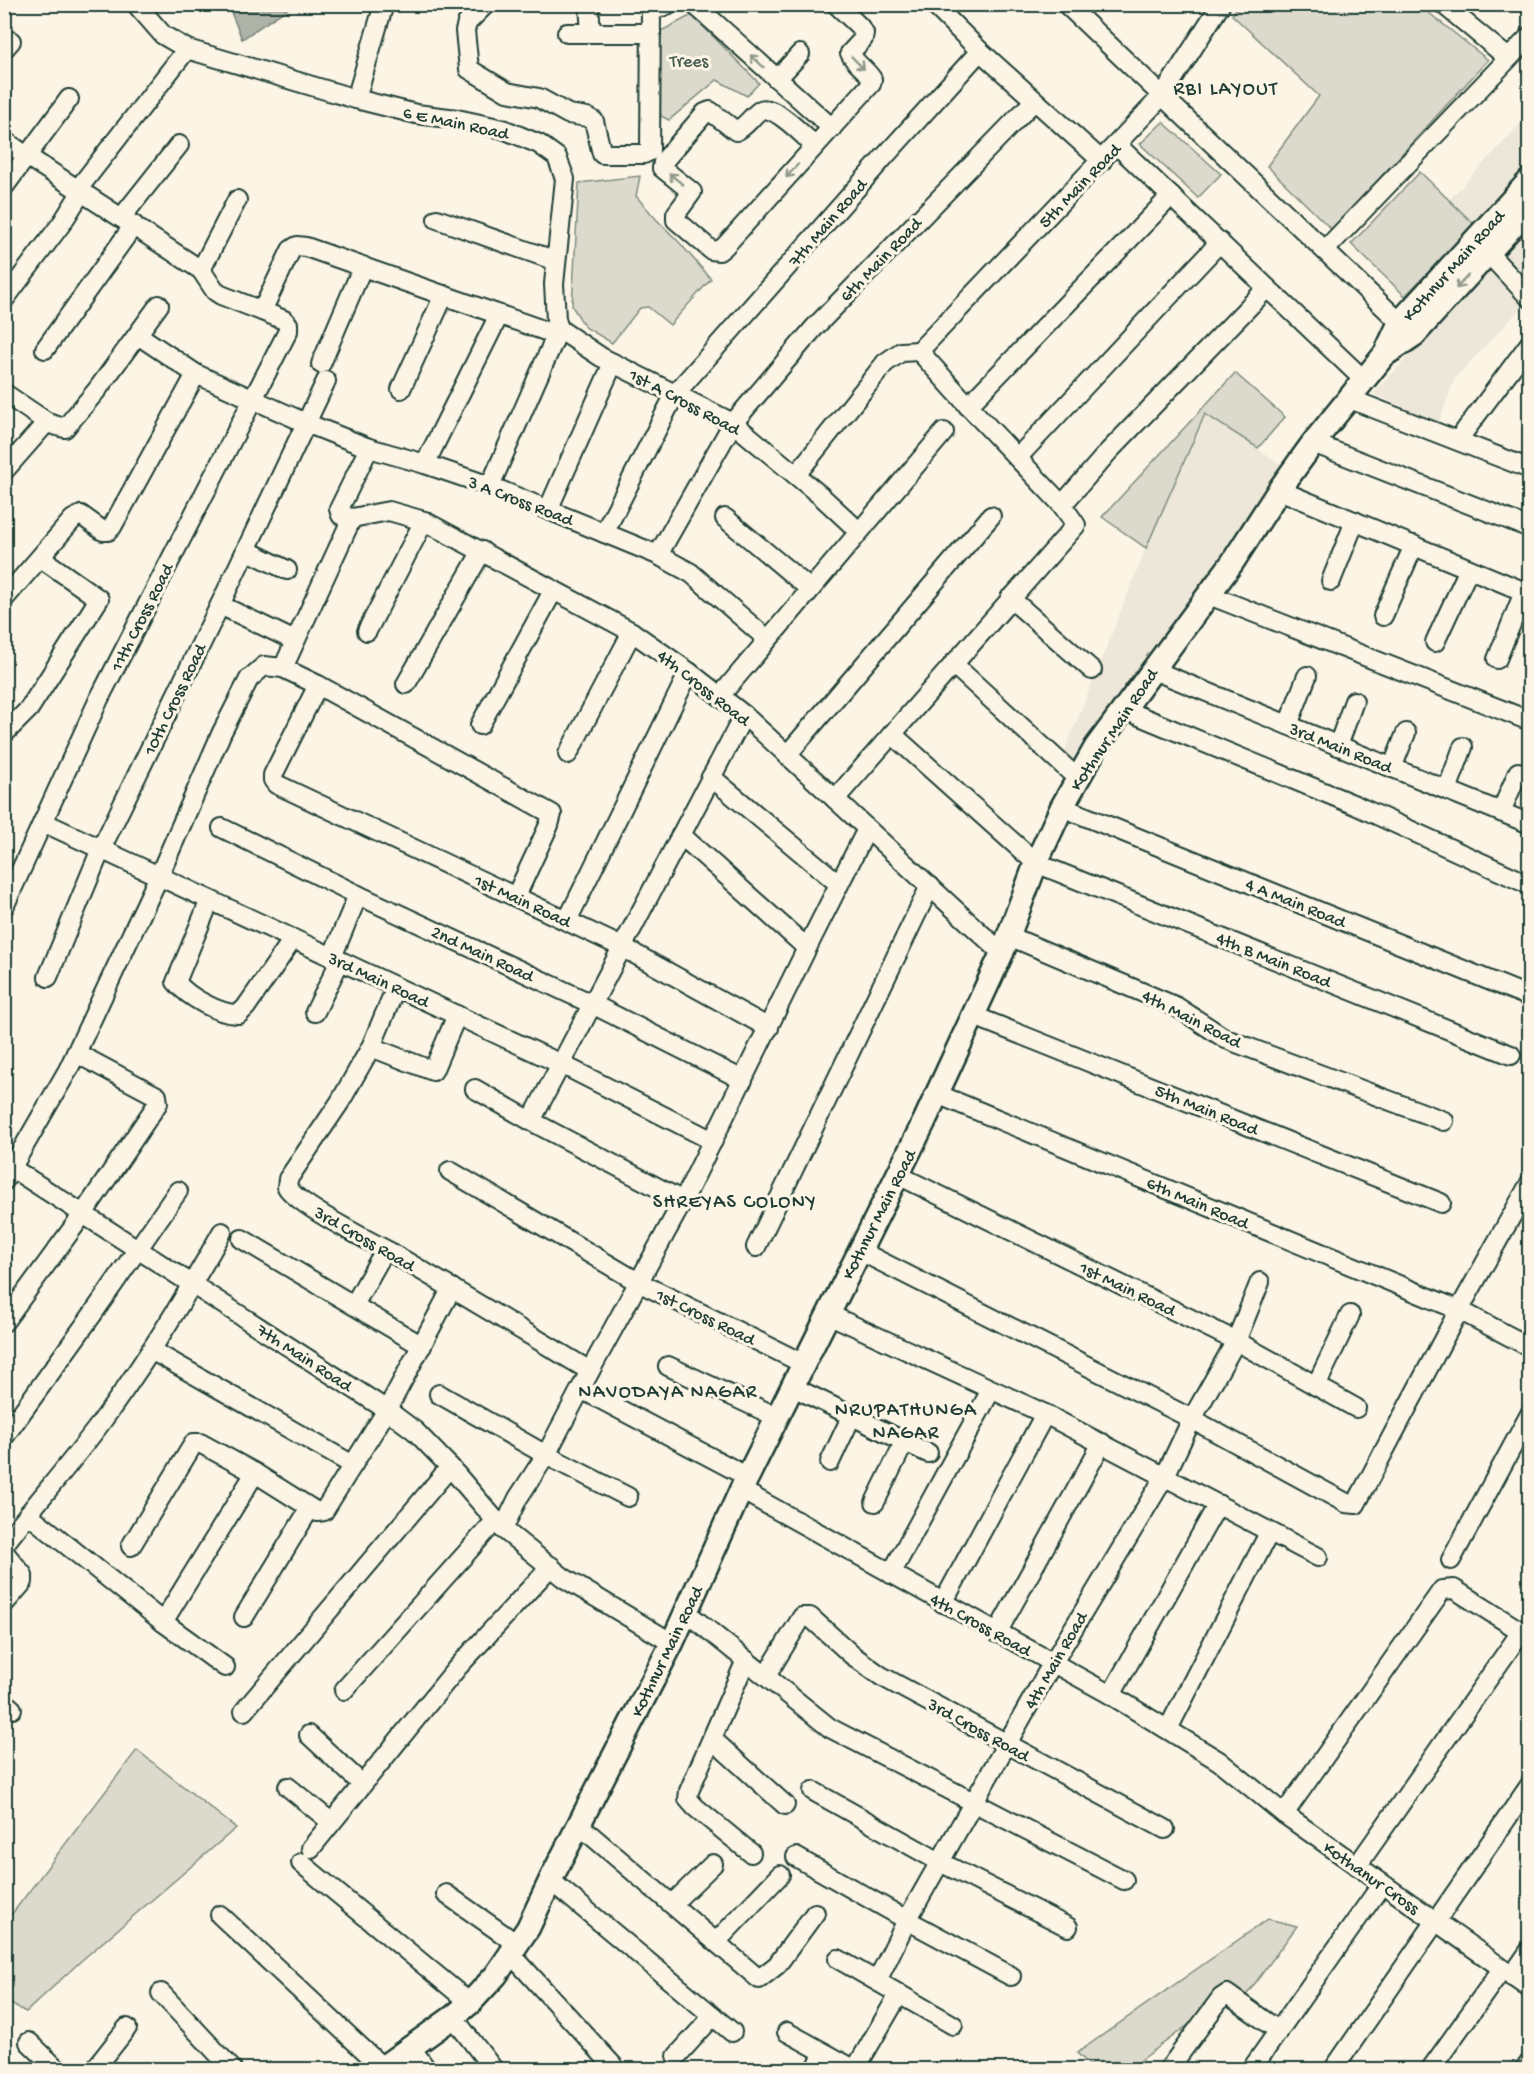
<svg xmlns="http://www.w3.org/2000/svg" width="1534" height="2074" font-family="'Gochi Hand',sans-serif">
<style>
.built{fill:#ece7d8}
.green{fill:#dcdacc;stroke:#7e8c80;stroke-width:1.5}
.water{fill:#aeb3a7;stroke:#758479;stroke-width:1.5}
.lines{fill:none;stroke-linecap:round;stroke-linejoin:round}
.minor-casing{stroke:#1f3d34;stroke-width:22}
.major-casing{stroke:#1f3d34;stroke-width:27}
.minor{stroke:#fcf5e5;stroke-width:18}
.major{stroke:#fcf5e5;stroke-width:22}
.oneway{stroke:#8e998c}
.labels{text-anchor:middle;stroke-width:6;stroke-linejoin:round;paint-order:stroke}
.park-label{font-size:18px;fill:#455c52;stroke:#fcf5e5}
.street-label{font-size:18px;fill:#1f3d34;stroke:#fcf5e5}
.neighbourhood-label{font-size:20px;letter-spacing:1.5px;fill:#1f3d34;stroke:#fcf5e5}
</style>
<rect width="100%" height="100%" fill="#fcf5e5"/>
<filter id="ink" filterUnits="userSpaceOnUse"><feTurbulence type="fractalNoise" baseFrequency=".0167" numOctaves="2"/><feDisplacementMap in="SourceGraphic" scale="12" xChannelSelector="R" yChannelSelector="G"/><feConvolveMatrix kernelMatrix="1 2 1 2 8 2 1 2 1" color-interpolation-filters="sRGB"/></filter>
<g filter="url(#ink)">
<!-- built -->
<g class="built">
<path d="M1529 115V167L1475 225 1449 200Z"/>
<path d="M1529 225V290L1499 259Z"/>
<path d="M1491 268 1526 303 1455 378 1439 422 1373 394Z"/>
<path d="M1205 414 1281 464 1130 689 1077 763 1063 755 1146 548Z"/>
</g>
<!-- green -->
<g class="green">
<path d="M1239 5H1419L1488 60 1332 230 1267 166 1319 96 1232 15Z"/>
<path d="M692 15 759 83 747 96 717 80 669 120 661 116 655 81 661 31Z"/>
<path d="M1163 122 1221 174 1198 198 1140 144Z"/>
<path d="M1420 172 1475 225 1405 296 1351 244Z"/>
<path d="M640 176 636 196 656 219 678 241 711 279 670 325 648 307 640 308 612 343 585 327 572 306 579 183Z"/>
<path d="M1235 373 1285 417 1258 448 1205 414 1146 548 1102 517Z"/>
<path d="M137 1750 236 1828 82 1960 26 2012 5 2001V1923Z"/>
<path d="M1268 1919 1297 1926 1245 1997 1224 1984 1207 2011 1129 2069H1094L1077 2053Z"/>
</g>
<!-- water -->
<path class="water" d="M228 5H293L242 39Z"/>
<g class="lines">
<defs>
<g id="minor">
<path d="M136 4 163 35 187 49 356 99 416 114 457 119 503 129 539 144 557 157 565 179 554 284 556 319 559 329 490 486"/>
<path d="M486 4 467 23 465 31 469 69 507 92 539 98 568 114 587 117 594 121 602 154H644L650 151 651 11 669 4"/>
<path d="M589 4 591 33"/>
<path d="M694 4 832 128"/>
<path d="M933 4 980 51 1102 161"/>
<path d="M1066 4 1408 330"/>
<path d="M1443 4 1508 58"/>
<path d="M567 33H651"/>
<path d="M4 49 11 41"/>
<path d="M777 79 800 54"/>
<path d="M356 99 384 4"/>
<path d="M4 140 28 157 201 270 215 291 221 295 262 311"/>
<path d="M1117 145 1364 380"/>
<path d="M815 146C806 138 774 104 761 110 753 114 747 126 736 131L710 111 705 113 663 162 662 168 692 192 676 214V220L711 250 719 251 725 246 871 84 872 79C866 69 855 64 850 53L863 39 864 33 859 26 836 4"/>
<path d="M4 187 69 99"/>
<path d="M78 189 187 49"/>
<path d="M122 217 179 145"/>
<path d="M437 219 556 261"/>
<path d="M1325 250 1530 36"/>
<path d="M1488 253 1530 298"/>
<path d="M201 270 237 200"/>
<path d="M4 300 62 223 82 191"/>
<path d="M559 329 601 357 733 423 821 496 850 523 858 532"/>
<path d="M138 335 196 374 306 423 369 448 425 464 490 486 658 555 691 573 767 639"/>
<path d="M45 349 134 225"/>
<path d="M919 351 1163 95 1221 4"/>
<path d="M321 364 363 266"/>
<path d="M401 389 444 295"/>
<path d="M4 393 50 424 65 428 97 390 159 305"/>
<path d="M1350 399 1530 469"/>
<path d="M968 406 1171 196"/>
<path d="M1458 440 1530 343"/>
<path d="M1313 443 1530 528"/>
<path d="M369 448 339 509 341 515 352 518 389 511 424 521 632 632 689 672 744 715 1002 953"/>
<path d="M1018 457 1220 242"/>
<path d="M425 464 499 315"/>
<path d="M4 471 47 422"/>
<path d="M796 475 885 363 901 352 919 351"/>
<path d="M1279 490 1530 594"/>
<path d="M1062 505 1109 451 1267 288"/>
<path d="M548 510 613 363"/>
<path d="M725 518 810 589"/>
<path d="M604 533 675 394 885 156 980 51"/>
<path d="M246 550 287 570"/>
<path d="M658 555 733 423 814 328 1034 101"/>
<path d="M1331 581 1355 521"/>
<path d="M1209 595 1530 721"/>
<path d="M1010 598 1092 670"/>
<path d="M4 599 73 519 81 515 103 531H108L112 527 196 374"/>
<path d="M220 605 295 641"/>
<path d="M1383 616 1414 545"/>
<path d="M367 631 424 521"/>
<path d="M1435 642 1469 569"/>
<path d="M1497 659 1524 592"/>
<path d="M953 664 1077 778"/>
<path d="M283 668 352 518"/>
<path d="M1153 670 1530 824"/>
<path d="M406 684 482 551"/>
<path d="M318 685 273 775V780L276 784 622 947 769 1028"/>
<path d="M721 695 944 432"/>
<path d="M1125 710 1355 805 1530 885"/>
<path d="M480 725 553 591"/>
<path d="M1288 725 1307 676"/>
<path d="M4 734 29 709 99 599 41 558"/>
<path d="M892 734 1036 863 1511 1055"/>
<path d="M1338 746 1354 701"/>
<path d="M568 754 632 632"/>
<path d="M787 755 991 516"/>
<path d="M1392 768 1406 733"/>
<path d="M711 777 839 884"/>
<path d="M1447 790 1463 747"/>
<path d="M835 799 1076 525 1062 505 973 411 919 351"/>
<path d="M1062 807 1530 997"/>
<path d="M1501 812 1518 772"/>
<path d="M43 822 561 1064 713 1141"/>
<path d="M222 828 358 895 592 1004 743 1080"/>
<path d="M681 835 807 948"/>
<path d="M210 900 176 982C188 997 220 1015 239 1014L246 1007 293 939"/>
<path d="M4 907 99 699 288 331V324L284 320 262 311 291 250 297 246 306 247 557 335"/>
<path d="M567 921 689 672"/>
<path d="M1009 936 1177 1007 1226 1039 1444 1121"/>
<path d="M332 957 358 895"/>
<path d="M48 977 101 849 220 605 326 381"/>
<path d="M396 987 371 1047 340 1102 288 1179 287 1187C298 1205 367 1240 390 1252 457 1291 523 1331 590 1371"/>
<path d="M315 1012 340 961"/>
<path d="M974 1016 1441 1203"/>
<path d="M371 1047 433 1071 457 1015"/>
<path d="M475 1089 531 1121 683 1201"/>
<path d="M937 1094 1459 1310 1530 1347"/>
<path d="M531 1121 744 715"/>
<path d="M4 1163 387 1410 415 1431 450 1467 503 1529 564 1578 672 1643"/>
<path d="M450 1171 638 1282 804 1364"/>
<path d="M898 1175 1236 1341 1356 1408"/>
<path d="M4 1181 68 1070 159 876 222 732 249 679 264 666 283 668 318 685 552 814 549 825 516 896"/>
<path d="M242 1239 422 1346"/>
<path d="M756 1247 930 886"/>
<path d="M860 1251 1192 1419 1346 1503 1356 1504 1459 1310 1530 1183"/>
<path d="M354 1305 385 1250"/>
<path d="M828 1314 1045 1414 1318 1557"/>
<path d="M4 1322 83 1214 158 1103 157 1096 76 1053"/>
<path d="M151 1350 353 1465"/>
<path d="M668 1366 777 1417"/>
<path d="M1316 1386 1350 1315"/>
<path d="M793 1387 928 1453"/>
<path d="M581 1389 748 1477"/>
<path d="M439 1394 546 1455 628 1497"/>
<path d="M4 1437 92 1315 178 1191"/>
<path d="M830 1462 852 1415"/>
<path d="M741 1490 1111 1695 1219 1761 1284 1814 1530 1988"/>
<path d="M875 1502 905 1441"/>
<path d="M28 1514 163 1622 225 1667"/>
<path d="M503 1529 518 1498 546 1455 590 1371 683 1201 807 948 867 829"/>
<path d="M131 1546 194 1443H200L255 1473 317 1512 324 1511 387 1410 452 1288"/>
<path d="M4 1547 6 1542C37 1502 70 1464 100 1424 145 1363 185 1298 222 1232"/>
<path d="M4 1552 23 1575V1582L4 1604"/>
<path d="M1451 1560 1530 1414"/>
<path d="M891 1574 991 1390"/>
<path d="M943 1603 1045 1414"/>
<path d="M686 1612 830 1728 1124 1880"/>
<path d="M244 1617 310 1508"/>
<path d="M163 1622 255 1473"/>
<path d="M997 1633 1102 1443"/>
<path d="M746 1660 689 1791 688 1799 695 1807 751 1853"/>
<path d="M766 1676 802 1617H810L852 1655 881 1676 1165 1829"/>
<path d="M344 1690 496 1520"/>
<path d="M1111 1695 1218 1504"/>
<path d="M4 1702 12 1709"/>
<path d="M244 1711 450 1467"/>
<path d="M1168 1729 1269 1533"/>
<path d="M309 1735 362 1784"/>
<path d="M712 1739 785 1805"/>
<path d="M288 1787 331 1822"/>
<path d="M813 1791 940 1862 1068 1927"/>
<path d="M1284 1814 1442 1590 1454 1589 1530 1637"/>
<path d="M579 1825 759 1979 777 1965 815 1913"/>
<path d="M311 1848 457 1668 551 1566"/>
<path d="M796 1857 907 1920 1011 1976"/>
<path d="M301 1863 470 2003"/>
<path d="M1357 1866 1521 1632"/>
<path d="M550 1880 732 2032"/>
<path d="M446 1894 517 1944"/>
<path d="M672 1904 713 1864"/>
<path d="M220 1915 382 2067"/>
<path d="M716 1942 780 1875"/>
<path d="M511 1954 617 2070"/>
<path d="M838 1959 953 2025"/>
<path d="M1512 1976 1530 1950"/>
<path d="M877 1981 907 1920 1052 1664 1165 1476 1192 1419 1236 1341 1260 1282"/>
<path d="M161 1993 233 2070"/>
<path d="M453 2017 494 2070"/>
<path d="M787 2032 852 2068H856L899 1994"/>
<path d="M29 2042 58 2070"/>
<path d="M410 2046 427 2070"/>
<path d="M677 2056 713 2016"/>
<path d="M94 2070 127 2028"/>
<path d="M815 2070 824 2053"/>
<path d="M1168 2070 1221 1998 1227 1994 1279 2031"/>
<path d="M1251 2070 1382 1884"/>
<path d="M1333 2070 1530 1785"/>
<path d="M1430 2070 1502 1969"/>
<path d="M1524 2070 1530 2062"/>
</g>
<g id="major">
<path d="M1386 354 1414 335 1530 207"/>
<path d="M379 2070 453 2017 470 2003 496 1975 528 1928 554 1873 672 1643 741 1490 924 1122 1002 953 1036 863 1062 807 1096 747 1232 563 1279 490 1313 443 1385 354 1400 322 1530 180"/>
</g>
</defs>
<!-- minor casing -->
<use href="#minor" class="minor-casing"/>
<!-- major casing -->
<use href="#major" class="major-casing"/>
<!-- minor -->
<use href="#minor" class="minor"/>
<!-- major -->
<use href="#major" class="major"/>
</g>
<!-- one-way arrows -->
<defs><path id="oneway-shaft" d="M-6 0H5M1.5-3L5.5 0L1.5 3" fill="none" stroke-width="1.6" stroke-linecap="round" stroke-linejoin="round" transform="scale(1.5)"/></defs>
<g class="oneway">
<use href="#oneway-shaft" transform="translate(757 61) rotate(-138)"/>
<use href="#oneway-shaft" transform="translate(858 63) rotate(45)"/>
<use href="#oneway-shaft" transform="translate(792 171) rotate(132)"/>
<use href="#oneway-shaft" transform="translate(676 179) rotate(-141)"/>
<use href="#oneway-shaft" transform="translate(1462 282) rotate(132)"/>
</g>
</g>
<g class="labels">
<!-- park labels -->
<g class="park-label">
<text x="689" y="66">Trees</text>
</g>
<!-- street labels -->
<g class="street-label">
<text transform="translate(456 122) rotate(12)" y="6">6 E Main Road</text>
<text transform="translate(1079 185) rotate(-46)" y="6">5th Main Road</text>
<text transform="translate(827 222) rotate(-49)" y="6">7th Main Road</text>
<text transform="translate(880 259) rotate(-46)" y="6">6th Main Road</text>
<text transform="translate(1453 265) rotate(-48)" y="6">Kothnur Main Road</text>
<text transform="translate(685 401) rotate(28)" y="6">1st A Cross Road</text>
<text transform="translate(521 500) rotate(21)" y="6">3 A Cross Road</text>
<text transform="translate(141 617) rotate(-63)" y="6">11th Cross Road</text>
<text transform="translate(704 687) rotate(38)" y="6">4th Cross Road</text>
<text transform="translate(174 699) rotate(-64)" y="6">10th Cross Road</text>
<text transform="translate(1113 729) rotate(-56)" y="6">Kothnur Main Road</text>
<text transform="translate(1341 747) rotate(22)" y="6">3rd Main Road</text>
<text transform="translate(523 900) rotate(25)" y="6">1st Main Road</text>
<text transform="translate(1296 902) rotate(22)" y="6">4 A Main Road</text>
<text transform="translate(483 953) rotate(25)" y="6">2nd Main Road</text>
<text transform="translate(1274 959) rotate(22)" y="6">4th B Main Road</text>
<text transform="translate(379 979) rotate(25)" y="6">3rd Main Road</text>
<text transform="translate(1192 1018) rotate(27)" y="6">4th Main Road</text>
<text transform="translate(1207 1109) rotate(22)" y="6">5th Main Road</text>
<text transform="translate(1198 1202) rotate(23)" y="6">6th Main Road</text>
<text transform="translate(878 1214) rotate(-63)" y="6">Kothnur Main Road</text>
<text transform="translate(365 1238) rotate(30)" y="6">3rd Cross Road</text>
<text transform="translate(1128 1288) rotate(26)" y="6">1st Main Road</text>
<text transform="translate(706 1316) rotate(26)" y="6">1st Cross Road</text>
<text transform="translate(305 1357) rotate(33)" y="6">7th Main Road</text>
<text transform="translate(981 1624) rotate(29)" y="6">4th Cross Road</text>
<text transform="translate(666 1651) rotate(-64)" y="6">Kothnur Main Road</text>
<text transform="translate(1055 1660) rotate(-60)" y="6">4th Main Road</text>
<text transform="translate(979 1729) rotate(29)" y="6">3rd Cross Road</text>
<text transform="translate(1372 1877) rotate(35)" y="6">Kothanur Cross</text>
</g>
<!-- neighbourhood labels -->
<g class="neighbourhood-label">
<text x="1226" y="94">RBI LAYOUT</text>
<text x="735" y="1207">SHREYAS COLONY</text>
<text x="668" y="1397">NAVODAYA NAGAR</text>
<text x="906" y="1415">NRUPATHUNGA<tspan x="906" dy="23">NAGAR</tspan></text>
</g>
</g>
<!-- margin -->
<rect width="1534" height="2074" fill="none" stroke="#fcf5e5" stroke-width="24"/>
<rect x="12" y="12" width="1510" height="2050" fill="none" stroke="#1f3d34" stroke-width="2" filter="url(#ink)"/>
</svg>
